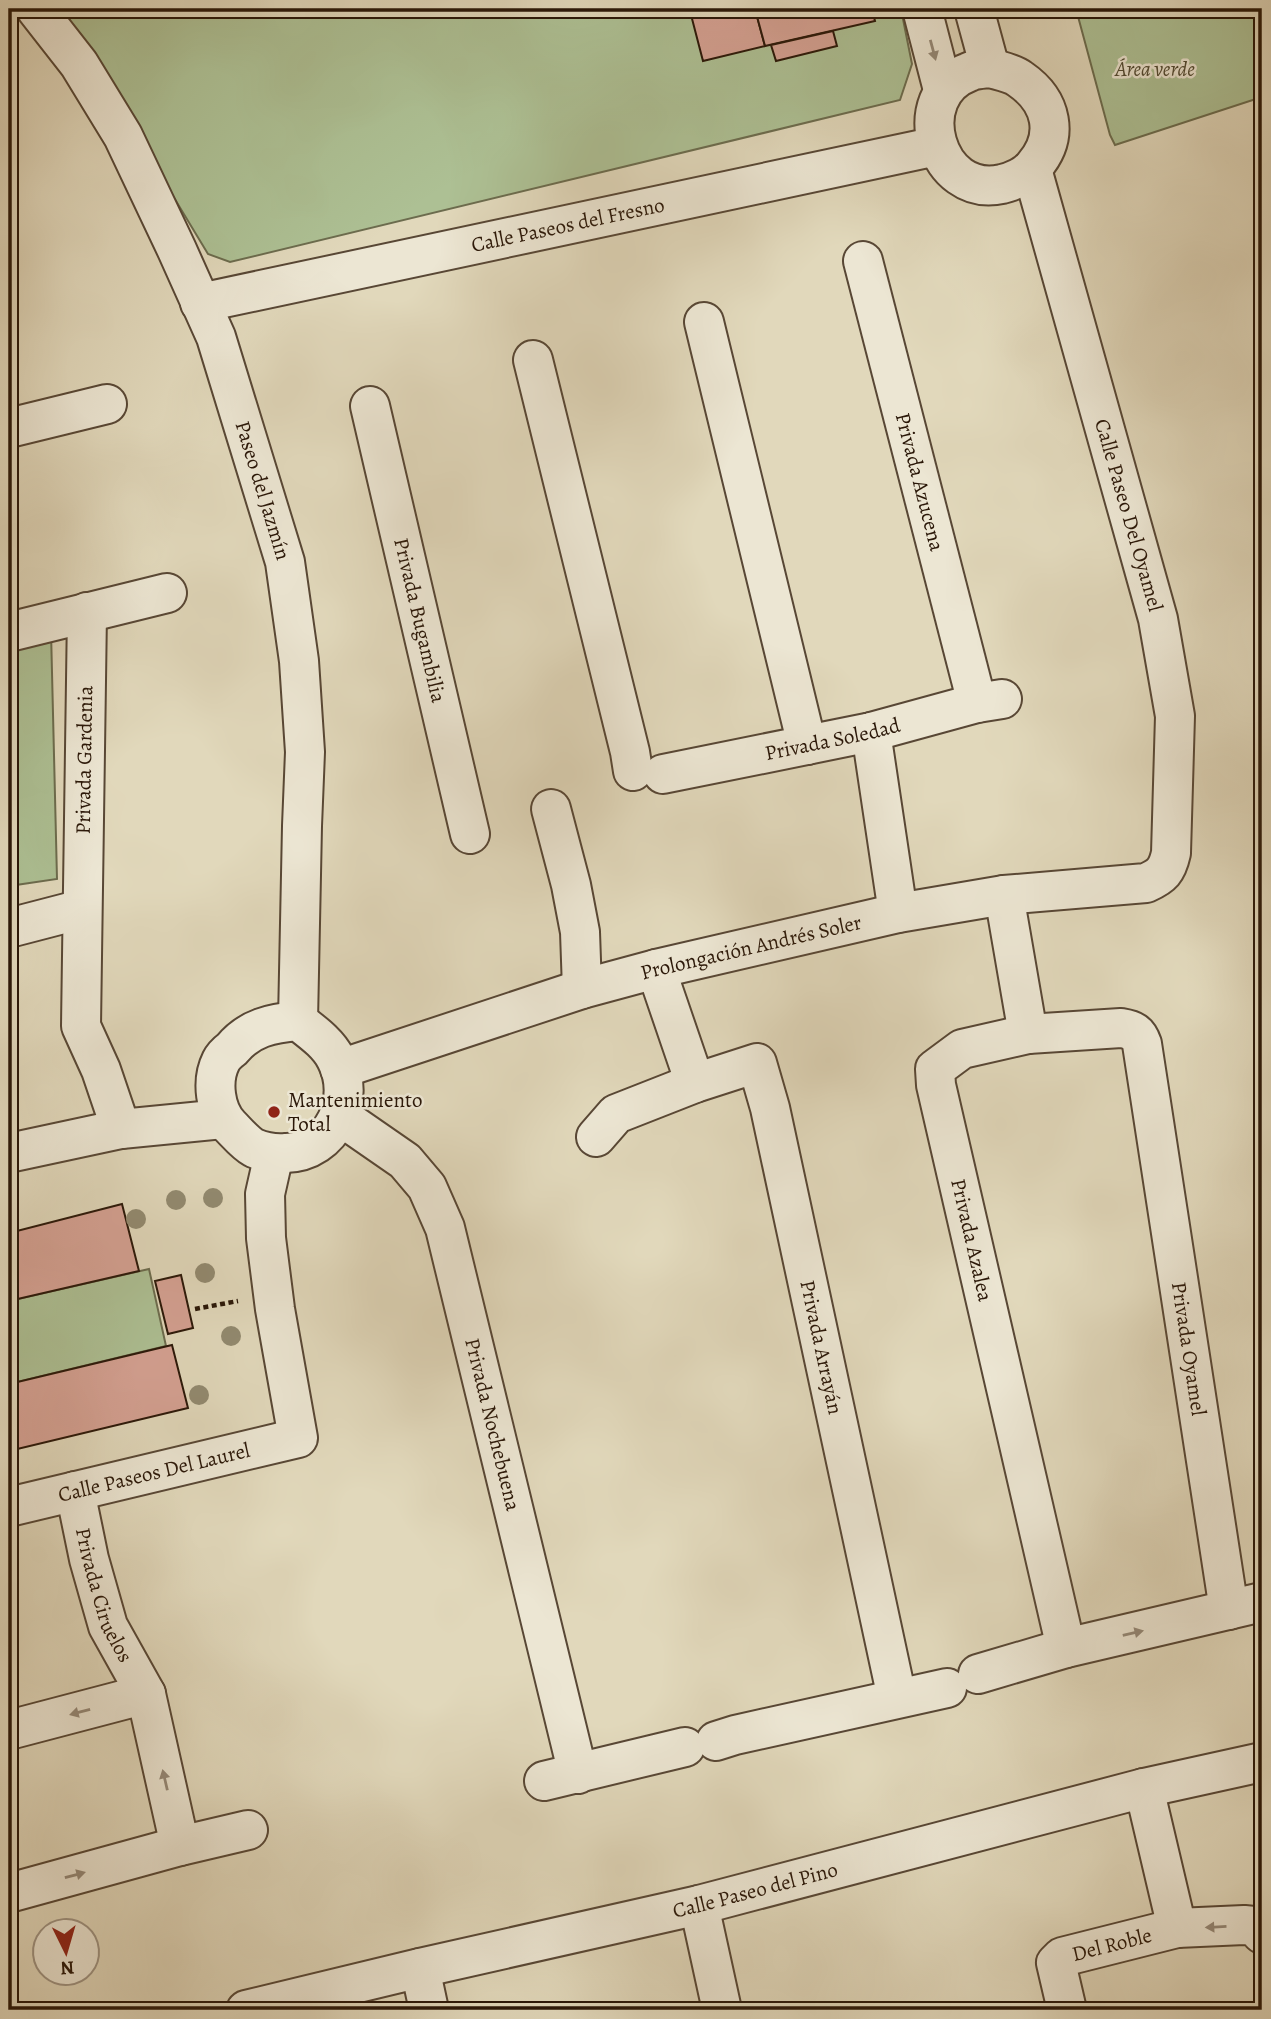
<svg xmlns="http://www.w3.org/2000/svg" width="1271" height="2019" font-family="Alegreya,serif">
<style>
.green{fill:#adc094;stroke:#6c6c4e;stroke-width:2}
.building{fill:#d5a193;stroke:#2a1708;stroke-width:2}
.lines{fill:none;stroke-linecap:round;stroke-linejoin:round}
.minor-casing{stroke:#584735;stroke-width:42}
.path{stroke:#2a1708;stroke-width:4.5;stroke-dasharray:5 3.5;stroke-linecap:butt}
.minor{stroke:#ece6d3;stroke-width:38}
.tree{fill:#928a70}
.oneway{fill:#958978}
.poi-dot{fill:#8f2418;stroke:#ece6d3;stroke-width:2.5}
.labels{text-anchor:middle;stroke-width:5;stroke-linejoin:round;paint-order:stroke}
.park-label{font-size:21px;font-style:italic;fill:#514a32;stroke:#ece6d3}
.street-label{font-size:21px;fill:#2a1708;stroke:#ece6d3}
.poi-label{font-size:21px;fill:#2a1708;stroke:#ece6d3;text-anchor:start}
</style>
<rect width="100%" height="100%" fill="#e1d8bb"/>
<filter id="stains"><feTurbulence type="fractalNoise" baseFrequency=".00286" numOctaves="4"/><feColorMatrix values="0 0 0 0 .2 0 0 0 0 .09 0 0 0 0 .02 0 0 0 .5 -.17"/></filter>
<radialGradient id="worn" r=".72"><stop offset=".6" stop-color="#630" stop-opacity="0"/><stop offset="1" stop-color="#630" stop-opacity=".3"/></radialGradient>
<!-- green -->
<g class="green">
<path d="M60 9H901L912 64 900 100 230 262 208 254Z"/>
<path d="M1076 9H1262V97L1115 145 1110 135Z"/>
<path d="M51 631 57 879 9 886V643Z"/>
<path d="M149 1269 166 1346 9 1384V1301Z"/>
</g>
<!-- building -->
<g class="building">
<path d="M699 9H755L765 46 703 61 690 11Z"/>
<path d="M755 9H872L875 21 765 46Z"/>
<path d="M833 31 837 46 776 61 771 45Z"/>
<path d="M122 1204 139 1271 9 1301V1233Z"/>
<path d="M181 1275 193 1328 168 1334 155 1281Z"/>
<path d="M172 1345 188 1408 9 1451V1384Z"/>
</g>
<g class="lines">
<defs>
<g id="minor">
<path id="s1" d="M36 9 79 64 123 136 177 250 216 337 285 562 299 661 305 752 302 826 298 1021"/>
<path d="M922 9 943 90"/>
<path d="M974 9 990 68"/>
<path d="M990 68C1000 71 1012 73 1020 79 1052 101 1060 136 1034 166 1026 176 1014 181 1002 184 935 199 907 95 969 72 975 69 984 69 990 68Z"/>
<path id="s2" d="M863 261 977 703"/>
<path id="s3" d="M200 303 937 146"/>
<path d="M704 322 807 745"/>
<path d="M533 360 630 752 633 771"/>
<path id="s4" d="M370 406 470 834"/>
<path d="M9 428 107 404"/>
<path d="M87 612 81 1026 101 1070 121 1129"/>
<path d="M9 632 167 593"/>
<path d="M871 732 898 913"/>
<path id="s5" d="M663 774 871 732 977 703 1002 699"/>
<path d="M551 809 571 885 580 932 582 989"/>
<path d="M1004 895 1028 1034"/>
<path d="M9 928 82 909"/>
<path d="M656 969 695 1083"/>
<path d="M298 1021C312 1032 328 1043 336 1059 357 1099 333 1152 286 1153 275 1154 264 1152 254 1148 245 1143 237 1133 230 1126 215 1111 211 1081 221 1061 223 1057 228 1052 232 1049 249 1028 272 1023 298 1021Z"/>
<path id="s6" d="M340 1069 582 989 656 969 898 913 1004 895 1146 883C1162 876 1167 871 1171 853L1175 716 1158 619 1032 169"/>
<path id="s7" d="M340 1116 405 1161 427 1187 445 1228 578 1774"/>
<path id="s8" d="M596 1137 616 1114 695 1083 757 1063 770 1108 897 1698"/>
<path d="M9 1153 121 1129 223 1119"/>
<path id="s9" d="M75 1491 89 1559 108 1626 146 1694 180 1846"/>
<path id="s10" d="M9 1507 298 1438 275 1309 266 1238 265 1194 274 1154"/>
<path id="s11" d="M1066 1648 936 1085 935 1069 962 1049 1028 1034 1121 1028C1133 1030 1138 1032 1142 1044L1229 1610"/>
<path d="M978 1674 1066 1648 1262 1602"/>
<path d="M9 1730 146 1694"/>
<path d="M716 1741 735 1735 947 1688"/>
<path d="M544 1781 685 1747"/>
<path d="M1144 1788 1177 1928"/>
<path d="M9 1893 180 1846 248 1830"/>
<path d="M699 1905 722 2010"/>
<path d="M420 1968 429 2010"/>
<path id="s12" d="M246 2010 420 1968 699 1905 1144 1788 1262 1762"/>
<path id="s13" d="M1067 2010 1056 1963 1062 1957 1177 1928 1244 1925 1254 1926 1262 1934"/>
</g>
</defs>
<!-- minor casing -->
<use href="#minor" class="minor-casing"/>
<!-- path -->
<path class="path" d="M195 1309 238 1301"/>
<!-- minor -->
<use href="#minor" class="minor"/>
</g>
<!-- trees -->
<g class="tree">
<circle cx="213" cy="1198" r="10"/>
<circle cx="176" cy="1200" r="10"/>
<circle cx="136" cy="1219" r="10"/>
<circle cx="205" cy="1273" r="10"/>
<circle cx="231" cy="1336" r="10"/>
<circle cx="199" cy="1395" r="10"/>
</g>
<!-- one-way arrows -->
<defs><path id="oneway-solid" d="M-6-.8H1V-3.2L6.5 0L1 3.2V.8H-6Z" transform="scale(1.75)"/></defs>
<g class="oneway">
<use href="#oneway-solid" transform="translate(933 50) rotate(75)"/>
<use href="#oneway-solid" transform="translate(1133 1633) rotate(-13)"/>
<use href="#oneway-solid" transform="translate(80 1712) rotate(165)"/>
<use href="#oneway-solid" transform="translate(165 1780) rotate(-103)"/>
<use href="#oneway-solid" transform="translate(75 1875) rotate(-15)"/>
<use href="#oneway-solid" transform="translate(1216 1927) rotate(177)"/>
</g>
<!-- markers -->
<circle class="poi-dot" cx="274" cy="1112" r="7"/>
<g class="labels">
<!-- park labels -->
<g class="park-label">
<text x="1155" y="76">Área verde</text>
</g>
<!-- street labels -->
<g class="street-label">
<text dy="7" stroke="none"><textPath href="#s3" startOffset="376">Calle Paseos del Fresno</textPath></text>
<text dy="7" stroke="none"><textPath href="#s2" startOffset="228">Privada Azucena</textPath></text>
<text dy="7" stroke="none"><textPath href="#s1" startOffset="536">Paseo del Jazmín</textPath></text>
<text transform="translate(1129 515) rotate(74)" y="7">Calle Paseo Del Oyamel</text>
<text dy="7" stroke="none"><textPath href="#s4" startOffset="220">Privada Bugambilia</textPath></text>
<text dy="7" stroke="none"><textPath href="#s5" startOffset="173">Privada Soledad</textPath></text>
<text transform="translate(84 760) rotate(-89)" y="7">Privada Gardenia</text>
<text dy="7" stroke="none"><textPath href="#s6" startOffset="429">Prolongación Andrés Soler</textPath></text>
<text transform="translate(972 1240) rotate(77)" y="7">Privada Azalea</text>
<text dy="7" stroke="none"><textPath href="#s8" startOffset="472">Privada Arrayán</textPath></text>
<text dy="7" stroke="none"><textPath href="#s11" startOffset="1125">Privada Oyamel</textPath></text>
<text dy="7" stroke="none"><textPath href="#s7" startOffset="360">Privada Nochebuena</textPath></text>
<text dy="7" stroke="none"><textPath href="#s10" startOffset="149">Calle Paseos Del Laurel</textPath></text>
<text dy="7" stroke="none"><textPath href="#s9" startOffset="108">Privada Ciruelos</textPath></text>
<text dy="7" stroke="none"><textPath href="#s12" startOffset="523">Calle Paseo del Pino</textPath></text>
<text dy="7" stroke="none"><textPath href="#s13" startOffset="108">Del Roble</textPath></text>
</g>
<!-- poi labels -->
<g class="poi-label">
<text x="288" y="1107">Mantenimiento<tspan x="288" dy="24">Total</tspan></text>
</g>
</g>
<!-- margin -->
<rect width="1271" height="2019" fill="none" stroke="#e1d8bb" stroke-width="35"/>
<rect x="10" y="10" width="1250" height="1998" fill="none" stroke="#2a1708" stroke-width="3.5"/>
<rect x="18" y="18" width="1236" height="1984" fill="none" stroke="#2a1708" stroke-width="2"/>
<!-- north arrow -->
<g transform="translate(66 1952) rotate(175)"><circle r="33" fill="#ece6d3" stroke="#9e9382" stroke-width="2"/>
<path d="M0-5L12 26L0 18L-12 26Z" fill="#8f2418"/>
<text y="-10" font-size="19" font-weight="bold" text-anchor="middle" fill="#2a1708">N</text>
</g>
<rect width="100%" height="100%" filter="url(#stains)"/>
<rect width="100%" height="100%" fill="url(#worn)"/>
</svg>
